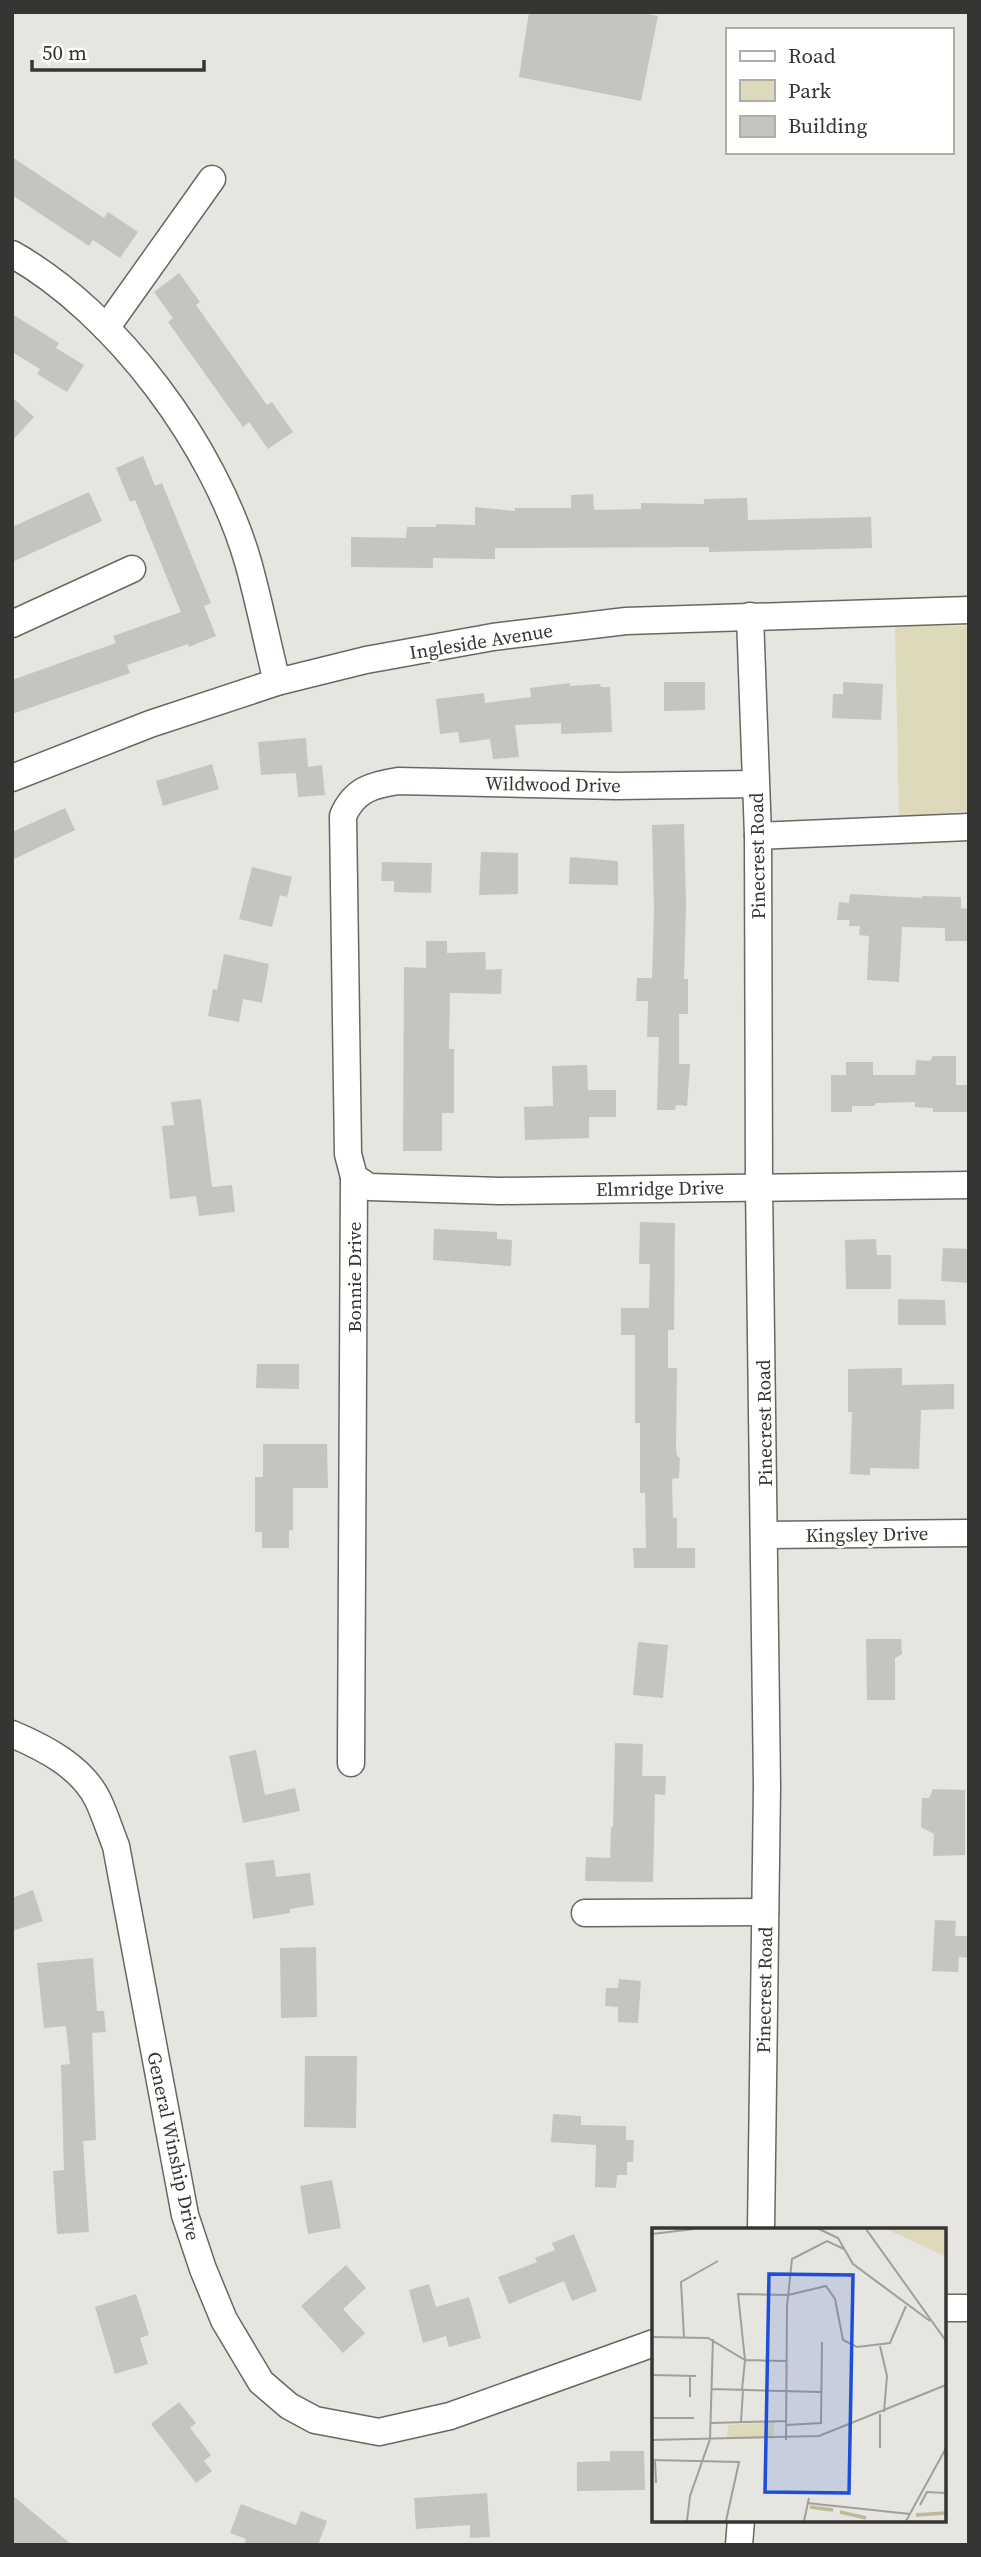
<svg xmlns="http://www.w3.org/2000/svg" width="981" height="2557" font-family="'Source Serif 4',serif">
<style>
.green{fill:#ddd9ba}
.building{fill:#c5c4bf}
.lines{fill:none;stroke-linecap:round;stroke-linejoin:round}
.minor-casing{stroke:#686863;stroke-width:29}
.minor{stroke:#fff;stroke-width:26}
.labels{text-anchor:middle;stroke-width:5;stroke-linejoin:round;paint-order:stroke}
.street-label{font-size:19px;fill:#363533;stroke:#fffffe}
.inset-river{fill:none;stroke:#bdb998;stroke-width:3.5}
.inset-road{fill:none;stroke:#a09f9b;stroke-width:2}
.view{fill:#1d4ed8;fill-opacity:0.15;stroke:#1d4ed8;stroke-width:3.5}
.inset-edge{fill:none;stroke:#363533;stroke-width:3.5}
</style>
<rect width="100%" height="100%" fill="#e6e5e0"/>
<!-- green -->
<path class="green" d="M895 626H969V811L899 817Z"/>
<!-- building -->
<g class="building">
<path d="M529 12H638L658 16 641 101 519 77Z"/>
<path d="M12 157 104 218 108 212 138 232 120 258 93 240 89 246 12 195Z"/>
<path d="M179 273 200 302 196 305 267 405 272 402 293 432 268 449 249 422 243 427 168 322 173 318 154 292Z"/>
<path d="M12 314 59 343 56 348 84 365 67 392 37 374 40 369 12 352Z"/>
<path d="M12 397 34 417 12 441Z"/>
<path d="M143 456 155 486 162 483 211 603 204 606 216 636 189 647 188 644 127 665 130 673 12 714V680L116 643 113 636 181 612 135 500 130 502 116 468Z"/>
<path d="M89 492 102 521 12 562V527Z"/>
<path d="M593 494 594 510 641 509V503L704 504V499L747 498 748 520 871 517 872 548 709 552V547L495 548V559L433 558V568L351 567V537L406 538 407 527H436V524L475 525V507L515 511V508H571V495Z"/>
<path d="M664 682H705V710L664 711Z"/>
<path d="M843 682 883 684 881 720 832 718 833 694H843Z"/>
<path d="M570 683V686L600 684 601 687H610L612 732 561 734V723L515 725 519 757 493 759 490 739 460 743 458 732 440 734 436 699 484 693 485 703 531 697 530 688Z"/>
<path d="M306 738 308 767 322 765 325 795 298 797 296 773 261 775 258 742Z"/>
<path d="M212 764 219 789 163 806 156 781Z"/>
<path d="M65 808 75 830 12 860V832Z"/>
<path d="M684 824 686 905 684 979H688V1014H679V1064H690L687 1106 676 1105 675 1110H657L659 1037H647L648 1001H636L637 978H652L654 911 652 825Z"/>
<path d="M481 852 518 853V894L479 895Z"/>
<path d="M570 857 618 861V885L569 884Z"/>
<path d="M382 862 432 863 431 893 394 892V881H381Z"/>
<path d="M252 867 292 877 287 897 280 895 272 927 239 919Z"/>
<path d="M850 894 922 898V896L961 897V908L969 909V941H945V928L902 927 899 982 867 980 869 936 859 935 860 926H849L850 920H837L839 902 849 903Z"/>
<path d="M426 941H447V953L485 952 486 970 502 969 501 994 450 993 449 1049H454V1113H442V1151H403L404 967 426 968Z"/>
<path d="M224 954 269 964 262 1003 243 999 239 1022 208 1016 213 989 217 990Z"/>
<path d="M933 1056H956V1085H969V1112H933V1108L915 1107V1102L876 1103 874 1106H852V1112H831V1075H846V1062H873V1075H915L916 1060 930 1061Z"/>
<path d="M587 1065 588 1090H616V1117H589V1138L525 1140 524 1107 553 1106 552 1066Z"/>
<path d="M201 1099 212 1187 232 1185 235 1212 199 1216 196 1196 170 1199 162 1126 174 1125 171 1102Z"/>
<path d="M640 1222 675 1223 674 1330H668V1368H677L676 1447 677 1456 680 1458 679 1478 672 1479 673 1518H677V1548H695V1568H634L633 1548H646L645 1493H640V1423H635V1335H621V1308H649L650 1264H639Z"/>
<path d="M434 1229 497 1232V1239L512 1240 511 1266 433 1260Z"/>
<path d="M876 1239 877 1255H891V1289H846L845 1240Z"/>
<path d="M943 1248 969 1249V1283L941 1281Z"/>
<path d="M898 1299 945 1300 946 1325H898Z"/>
<path d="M257 1364H299V1389L256 1388Z"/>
<path d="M902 1368V1385L954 1384V1409L921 1410 919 1469 870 1468V1475L850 1474 852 1412H848V1369Z"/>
<path d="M263 1444H327L328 1488H293V1530H289V1548H262V1532H255V1477H263Z"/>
<path d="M866 1639H901L902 1654 895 1658V1700H867Z"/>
<path d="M638 1642 668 1645 663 1698 633 1695Z"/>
<path d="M615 1743 643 1744 642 1776H666L665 1795 655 1794 653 1882 585 1881 586 1857 610 1858 611 1827H613Z"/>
<path d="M256 1750 265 1795 295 1788 300 1811 243 1823 229 1756Z"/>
<path d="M933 1789 965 1790V1855L933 1856 934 1834 921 1827 922 1798H929Z"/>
<path d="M274 1860 276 1877 310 1873 314 1905 290 1909V1913L253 1919 245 1863Z"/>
<path d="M33 1890 43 1921 12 1931V1898Z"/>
<path d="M935 1920 956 1921 955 1936H969V1958L959 1957 958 1972 932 1971Z"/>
<path d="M316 1947 317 2017 281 2018 280 1948Z"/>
<path d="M93 1958 97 2011H104L106 2032 92 2033 96 2140 83 2141 89 2232 57 2234 53 2171 64 2170 61 2065 70 2064 66 2026 44 2028 37 1963Z"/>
<path d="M619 1979 641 1981 638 2023 618 2022V2007L605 2006 606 1988H618Z"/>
<path d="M305 2056H357L356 2128 304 2127Z"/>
<path d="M553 2114 581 2116V2125L626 2126V2140H634L633 2162H627V2175H617L616 2188 595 2187 596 2145 551 2142Z"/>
<path d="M332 2180 341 2228 308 2234 300 2186Z"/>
<path d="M574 2234 597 2291 572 2301 564 2281 509 2304 498 2277 537 2262 535 2258 555 2250 552 2243Z"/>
<path d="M346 2265 366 2288 343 2309 365 2333 343 2353 301 2306Z"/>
<path d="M429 2284 436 2307 469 2297 481 2338 449 2347 446 2336 423 2343 409 2290Z"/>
<path d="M136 2294 149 2335 140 2338 148 2364 115 2374 95 2307Z"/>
<path d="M179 2402 196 2423 190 2428 211 2455 204 2461 212 2471 196 2483 151 2424Z"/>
<path d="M610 2451H644L645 2490 577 2491V2462L610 2461Z"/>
<path d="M487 2493 490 2537 470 2538V2525L416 2529 414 2498Z"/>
<path d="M12 2495 72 2545H12Z"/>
<path d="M241 2504 296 2525 301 2511 327 2521 318 2545H244L246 2539 230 2533Z"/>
</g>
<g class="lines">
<defs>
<g id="minor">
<path d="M12 254C117 313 215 447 248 562 259 601 267 642 277 682"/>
<path d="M106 328 212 179"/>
<path d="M750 616 758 836 759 1186 767 1786 761 2230"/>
<path d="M12 624 132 569"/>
<path d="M12 778 150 724 277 682 366 660 493 637 626 621 969 610"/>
<path d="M758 836 969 827"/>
<path d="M354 1177 369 1187 500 1191 969 1185"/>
<path d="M766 1535 969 1533"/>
<path d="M12 1734C45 1748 82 1767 98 1800 105 1815 110 1831 116 1846L185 2215 203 2269 224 2320 261 2382 289 2406 315 2420 379 2432 450 2416 654 2343"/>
<path d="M351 1763 354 1177 348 1154 343 816C354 790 372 785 398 781L617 786 755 784"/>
<path d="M585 1913 765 1912"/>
<path d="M944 2308H969"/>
<path d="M739 2545 741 2520"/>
</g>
</defs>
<!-- minor casing -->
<use href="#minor" class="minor-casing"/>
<!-- minor -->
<use href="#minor" class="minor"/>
</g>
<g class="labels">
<!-- street labels -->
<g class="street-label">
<text transform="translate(481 641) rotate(-9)" y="7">Ingleside Avenue</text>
<text transform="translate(553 784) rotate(1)" y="7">Wildwood Drive</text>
<text transform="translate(757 856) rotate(-91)" y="7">Pinecrest Road</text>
<text transform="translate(660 1188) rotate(-1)" y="7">Elmridge Drive</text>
<text transform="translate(354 1277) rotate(-90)" y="7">Bonnie Drive</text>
<text transform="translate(764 1423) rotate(-91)" y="7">Pinecrest Road</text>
<text transform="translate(867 1534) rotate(-1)" y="7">Kingsley Drive</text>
<text transform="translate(764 1990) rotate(-89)" y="7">Pinecrest Road</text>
<text transform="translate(174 2146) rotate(78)" y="7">General Winship Drive</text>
</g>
</g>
<!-- overview -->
<g transform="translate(652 2228)">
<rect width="294" height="294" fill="#e6e5e0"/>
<path d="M234 1H294V29L265 15ZM122 194V211L75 210 76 197Z" fill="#ddd9ba"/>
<path class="inset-river" d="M158 279 181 282M188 284 214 290M264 287 294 285"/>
<path class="inset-road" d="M167 1 186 10 201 36 278 93M214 1 294 113M0 6 42 1M0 109 56 110 93 132 134 133M32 109 29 54 66 33M228 118 235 148 232 184M0 147 44 148M60 161 169 164M90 162 93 132 86 66 136 67 174 58 183 71 191 112 205 119 238 115 254 78M38 169V147M0 190H42M89 194 91 162M59 195 134 193M134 197 169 195 170 114M0 212 167 208 294 157M134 212 135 78 140 31 175 13 192 21M228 220V186M0 232 87 234 74 293M3 232 4 255M155 275 258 286M268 277 275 264 294 265M35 293 38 268 58 211 61 111M152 293 157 270M254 293 294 220"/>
<path class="view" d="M117 46 201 47 197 265 113 264Z"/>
<rect width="294" height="294" class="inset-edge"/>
</g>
<!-- border -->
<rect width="981" height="2557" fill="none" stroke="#363533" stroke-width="28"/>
<!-- legend -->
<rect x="726" y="28" width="228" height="126" fill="#fffffe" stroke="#afaead" stroke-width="2"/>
<rect x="740" y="51" width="35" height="10" fill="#ffffff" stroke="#afaead" stroke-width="2"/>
<text x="788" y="63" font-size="21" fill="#363533">Road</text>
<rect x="740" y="80" width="35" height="21" fill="#ddd9ba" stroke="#afaead" stroke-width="2"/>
<text x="788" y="98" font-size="21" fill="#363533">Park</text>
<rect x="740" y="116" width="35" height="21" fill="#c5c4bf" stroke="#afaead" stroke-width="2"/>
<text x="788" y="133" font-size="21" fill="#363533">Building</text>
<!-- scale -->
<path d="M32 60v10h172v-10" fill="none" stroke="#363533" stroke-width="3.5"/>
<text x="42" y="60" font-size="21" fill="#363533" stroke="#fffffe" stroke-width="5" paint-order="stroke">50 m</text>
</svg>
